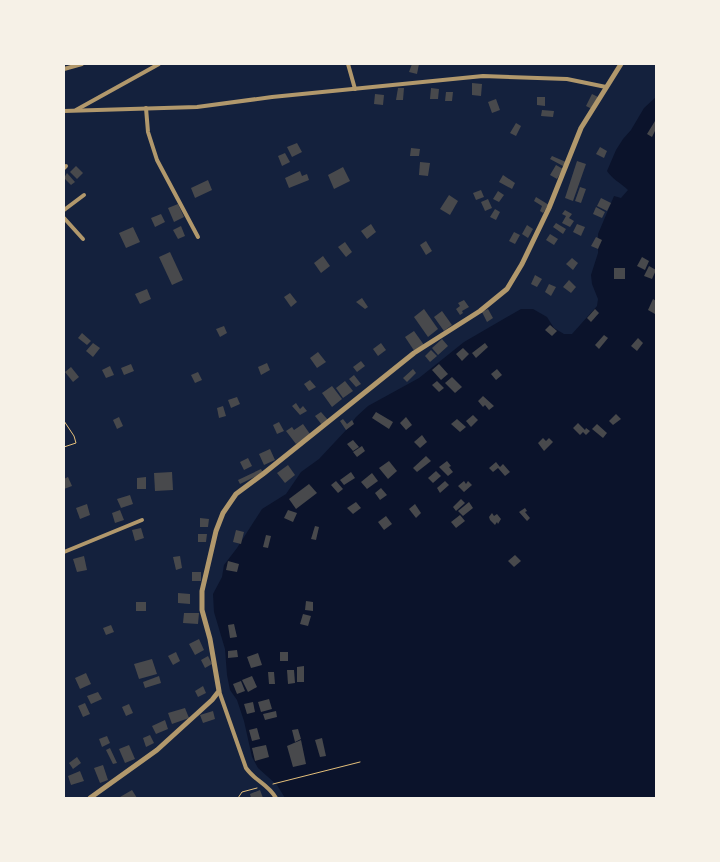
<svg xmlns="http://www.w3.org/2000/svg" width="720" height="862" font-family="Signika,sans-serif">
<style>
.water{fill:#0b132b}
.building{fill:#48494c}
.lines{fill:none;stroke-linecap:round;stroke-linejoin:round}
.path{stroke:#e5c07b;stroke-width:1}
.minor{stroke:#b1986c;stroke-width:4}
.tertiary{stroke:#b1986c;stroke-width:5}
</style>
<rect width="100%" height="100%" fill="#14213d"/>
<!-- water -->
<path class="water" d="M656 97V798H285L277 785 258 768 252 757 244 721 237 700 230 690 227 675 225 649 214 612 213 594 222 577 224 565 237 548 262 509 286 494 301 472 319 459 348 428 356 417 368 406 419 378 464 342 521 309H533L547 317 554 328 564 334H572L597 306 598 299 592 284 591 275 598 253V234L614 196 621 198 628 190C621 183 612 179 607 171L616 150 623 139 631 130 644 108Z"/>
<!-- building -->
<g class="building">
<path d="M412 64H419L417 74 409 72Z"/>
<path d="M472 83 482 84 481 96 472 95Z"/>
<path d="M398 88H404L403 100H396Z"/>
<path d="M431 88 439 89 438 99H430Z"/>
<path d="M446 92H453L452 101H445Z"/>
<path d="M375 94 384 95 383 105 374 104Z"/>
<path d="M592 94 598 97 592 109 586 106Z"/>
<path d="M537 97H545V106L537 105Z"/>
<path d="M496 99 500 110 492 113 488 102Z"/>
<path d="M542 110 554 111 553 117 541 116Z"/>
<path d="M655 121 656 129 652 137 647 134Z"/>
<path d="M516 123 521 126 516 136 510 133Z"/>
<path d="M297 143 302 152 292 157 287 147Z"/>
<path d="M600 147 607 151 604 158 596 154Z"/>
<path d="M411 148 420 149 419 156H410Z"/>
<path d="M285 153 290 162 282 166 278 156Z"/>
<path d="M552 156 566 162 563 166 550 159Z"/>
<path d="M577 161 586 164 573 201 565 198Z"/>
<path d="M420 162 430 163 428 176 419 175Z"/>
<path d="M556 165 563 169 557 179 550 175Z"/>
<path d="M76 166 83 173 77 179 70 172Z"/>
<path d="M343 167 350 181 334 189 328 175Z"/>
<path d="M300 171 302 176 307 174 309 180 289 188 285 178Z"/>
<path d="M67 173 75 182 71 185 64 178Z"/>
<path d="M503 175 515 183 512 189 499 182Z"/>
<path d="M208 180 212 190 195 198 191 188Z"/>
<path d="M580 187 586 189 581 203 575 201Z"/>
<path d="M481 190 484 197 476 200 473 193Z"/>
<path d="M498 191 504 195 499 202 493 199Z"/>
<path d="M449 195 458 201 450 215 440 209Z"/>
<path d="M536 197 549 205 543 213 540 211 542 206 534 201Z"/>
<path d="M601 198 611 203 607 211 597 206Z"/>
<path d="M488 199 492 208 485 211 481 202Z"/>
<path d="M178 204 184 217 174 222 168 208Z"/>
<path d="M596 207 605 212 602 218 593 214Z"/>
<path d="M495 209 500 212 496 220 490 217Z"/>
<path d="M565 210 572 214 569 218 574 221 570 227 562 223 566 216 562 214Z"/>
<path d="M161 214 165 222 155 227 151 218Z"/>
<path d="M556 223 566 229 563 234 553 227Z"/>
<path d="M371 224 376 232 367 239 361 231Z"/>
<path d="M577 224 585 227 581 236 573 232Z"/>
<path d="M527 225 533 229 528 238 522 234Z"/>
<path d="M181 226 185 236 178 239 173 230Z"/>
<path d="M133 227 140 242 126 248 119 233Z"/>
<path d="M514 232 520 235 515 244 509 241Z"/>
<path d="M550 234 558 239 554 245 546 240Z"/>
<path d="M596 237 602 240 598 249 591 246Z"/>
<path d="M426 241 432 251 426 255 420 245Z"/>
<path d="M345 242 352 252 346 257 338 247Z"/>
<path d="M170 252 183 280 172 285 159 257Z"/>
<path d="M323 256 330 266 321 273 314 263Z"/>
<path d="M642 257 649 261 645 270 637 266Z"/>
<path d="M572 258 578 263 573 270 566 264Z"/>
<path d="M649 266 656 270 652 279 644 276Z"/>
<rect x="614" y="268" width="11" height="11"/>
<path d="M535 275 542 279 537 287 531 284Z"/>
<path d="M569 280 576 287 571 293 563 287Z"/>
<path d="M549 284 556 287 551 296 545 292Z"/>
<path d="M147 289 151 299 140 304 135 294Z"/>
<path d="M290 293 297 302 291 307 284 297Z"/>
<path d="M362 298 368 307 365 309 356 302Z"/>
<path d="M653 299 656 301 655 314 648 310Z"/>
<path d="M464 300 469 307 462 311 463 313 460 315 456 309 460 306 458 303Z"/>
<path d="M424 309 438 329 428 337 414 317Z"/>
<path d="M488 309 493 318 487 322 482 312Z"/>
<path d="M595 309 599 313 591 322 587 318Z"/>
<path d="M442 311 452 325 444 331 434 317Z"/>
<path d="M550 325 557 331 552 336 545 330Z"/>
<path d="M224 326 227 333 220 337 216 329Z"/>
<path d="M414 331 424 345 415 352 405 337Z"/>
<path d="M82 333 91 341 87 345 78 338Z"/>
<path d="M604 335 608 338 599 349 595 345Z"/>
<path d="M638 338 643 343 637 351 631 346Z"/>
<path d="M442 339 448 346 438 355 432 348Z"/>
<path d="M93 343 100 348 93 357 86 351Z"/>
<path d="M381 343 386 350 378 356 373 349Z"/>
<path d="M485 343 488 347 476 358 472 353Z"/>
<path d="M463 348 469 354 462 361 456 354Z"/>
<path d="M431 350 437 356 430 362 425 356Z"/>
<path d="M318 352 326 362 317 368 310 358Z"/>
<path d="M361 361 365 366 357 372 353 367Z"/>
<path d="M267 363 270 370 261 375 258 367Z"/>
<path d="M131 364 134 371 124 375 121 368Z"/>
<path d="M439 364 448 374 441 380 432 370Z"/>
<path d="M110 366 114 375 106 378 102 370Z"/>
<path d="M71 367 79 377 73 382 65 372Z"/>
<path d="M413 369 416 373 407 382 403 378Z"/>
<path d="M497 369 502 375 496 380 491 374Z"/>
<path d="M198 372 202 380 195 383 191 375Z"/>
<path d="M354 375 361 384 356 387 349 379Z"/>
<path d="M452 377 462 387 455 393 445 383Z"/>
<path d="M310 380 316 387 309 391 304 384Z"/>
<path d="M345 381 353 391 343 398 336 388Z"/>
<path d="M437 381 444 388 439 392 432 385Z"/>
<path d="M332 386 342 399 332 407 322 393Z"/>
<path d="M483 396 494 406 489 410 485 405 483 407 478 401Z"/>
<path d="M237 397 240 404 231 408 228 400Z"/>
<path d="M296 403 300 409 303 406 307 411 300 415 292 406Z"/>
<path d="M223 406 226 416 219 418 217 408Z"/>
<path d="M321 412 328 420 322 425 315 416Z"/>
<path d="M376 412 393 422 389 429 372 418Z"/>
<path d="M616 414 621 419 613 425 609 421Z"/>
<path d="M473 415 478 420 471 427 466 421Z"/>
<path d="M119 417 123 426 117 429 113 420Z"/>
<path d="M406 417 412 425 406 430 400 423Z"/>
<path d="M343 419 347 424 352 420 354 424 346 430 340 421Z"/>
<path d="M457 419 466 427 460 432 451 424Z"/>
<path d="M279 422 284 431 277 434 273 425Z"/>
<path d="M578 423 585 430 586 428 590 431 586 435 583 432 580 435 573 428Z"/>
<path d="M303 424 310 434 296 444 286 431 292 427 294 430Z"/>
<path d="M597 424 607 433 603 438 592 429Z"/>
<path d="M422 435 427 442 420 448 414 442Z"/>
<path d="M543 438 546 441 549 438 553 442 544 451 538 443Z"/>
<path d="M353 440 359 447 353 451 347 444Z"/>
<path d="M362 446 365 451 357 457 353 452Z"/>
<path d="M270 449 275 460 264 465 259 454Z"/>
<path d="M426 456 431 461 417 472 413 468Z"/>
<path d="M248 458 252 466 244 470 240 462Z"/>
<path d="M389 461 397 471 388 479 379 468Z"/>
<path d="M447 461 451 466 449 467 453 472 448 476 439 467Z"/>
<path d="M496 462 500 467 503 464 510 472 505 476 498 468 493 472 489 468Z"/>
<path d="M288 465 295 475 285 483 277 473Z"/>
<path d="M261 469 263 473 240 484 238 480Z"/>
<path d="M436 471 441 476 433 483 428 478Z"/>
<path d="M172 472 173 490 155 491 154 473Z"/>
<path d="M351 472 355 478 344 485 340 480Z"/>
<path d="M372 473 378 481 367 489 361 482Z"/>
<path d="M68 477 72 486 64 489V479Z"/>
<path d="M146 477V489H137V478Z"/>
<path d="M336 481 343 489 338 493 331 485Z"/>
<path d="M445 481 449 485 440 493 437 488Z"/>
<path d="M464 481 466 484 468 481 472 485 464 492 458 486Z"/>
<path d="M309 484 317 493 296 509 289 499Z"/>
<path d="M381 488 387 495 380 500 375 493Z"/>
<path d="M130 495 133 504 121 508 117 499Z"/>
<path d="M461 499 465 503 456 511 453 507Z"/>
<path d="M356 502 361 508 353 514 347 508Z"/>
<path d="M469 502 473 508 463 516 458 511Z"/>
<path d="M87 504 90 515 80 519 76 508Z"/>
<path d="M415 504 421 513 416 518 409 509Z"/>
<path d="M525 508 527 511 525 512 530 518 527 521 519 512Z"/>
<path d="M120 510 124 520 115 523 112 513Z"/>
<path d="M288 510 297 513 293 522 284 518Z"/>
<path d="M492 513 494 516 497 514 501 519 498 524 497 522 495 525 490 520 489 517Z"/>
<path d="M460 515 465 521 456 528 451 522Z"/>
<path d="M386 516 392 524 384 530 378 522Z"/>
<path d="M200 518 209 519 208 527H200Z"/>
<path d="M315 526 319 527 316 540 311 539Z"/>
<path d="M141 528 144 538 135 541 132 530Z"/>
<path d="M236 530 244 532 241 544 233 542Z"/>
<path d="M198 534H207L206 542H198Z"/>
<path d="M266 535 271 536 268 548 263 547Z"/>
<path d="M515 555 521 561 514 567 508 561Z"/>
<path d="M84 556 87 570 77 572 73 559Z"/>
<path d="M180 556 182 568 176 570 173 557Z"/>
<path d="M228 561 239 564 237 572 226 570Z"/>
<rect x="192" y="572" width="9" height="9"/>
<path d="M178 593 190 594V604L178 603Z"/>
<path d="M306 601 313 602V611L305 610Z"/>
<rect x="136" y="602" width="10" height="9"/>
<path d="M184 613H199L198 624 183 623Z"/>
<path d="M303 614 311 616 308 626 300 624Z"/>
<path d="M234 624 237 637 230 638 228 625Z"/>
<path d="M111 625 114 632 106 635 103 628Z"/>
<path d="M199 639 204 650 195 655 189 644Z"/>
<path d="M237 650 238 657 228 658V651Z"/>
<path d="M176 652 180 661 173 665 168 656Z"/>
<rect x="280" y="652" width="8" height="9"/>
<path d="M258 653 262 665 251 668 247 657Z"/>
<path d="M208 656 212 664 205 668 201 660Z"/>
<path d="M152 659 157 674 139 679 134 664Z"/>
<path d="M304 666V682H297V667Z"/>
<path d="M287 670H294L295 683 288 684Z"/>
<path d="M268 672H274L275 684H269Z"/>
<path d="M86 673 91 684 80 689 75 678Z"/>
<path d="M159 676 161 683 145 688 143 682Z"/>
<path d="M252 676 257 687 248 692 242 680Z"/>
<path d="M241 681 245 691 237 694 233 684Z"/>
<path d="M203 686 206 693 198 697 195 691Z"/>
<path d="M98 692 102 699 91 704 87 696Z"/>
<path d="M269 699 272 709 261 712 258 702Z"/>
<path d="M253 702 255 712 247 714 244 704Z"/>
<path d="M85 703 90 714 83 717 78 706Z"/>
<path d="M129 704 133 713 126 716 122 707Z"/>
<path d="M185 708 189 718 172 724 168 713Z"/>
<path d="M213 711 215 719 203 723 200 715Z"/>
<path d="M276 711 277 717 265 720 263 714Z"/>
<path d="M165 720 168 729 156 734 152 726Z"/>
<path d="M257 728 260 739 252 741 249 730Z"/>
<path d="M298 729 301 739 295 742 292 730Z"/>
<path d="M150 735 154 743 146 747 143 738Z"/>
<path d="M107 736 110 743 102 747 99 739Z"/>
<path d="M322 738 326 756 320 757 315 740Z"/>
<path d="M301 740 306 764 293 767 287 746Z"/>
<path d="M129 745 135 759 125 763 119 749Z"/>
<path d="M266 745 269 757 255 761 252 748Z"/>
<path d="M110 748 117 763 113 764 106 750Z"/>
<path d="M77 757 81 763 73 769 69 763Z"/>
<path d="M103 765 108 780 100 783 94 768Z"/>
<path d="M80 771 84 781 71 785 68 776Z"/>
<path d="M132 790 137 798H120V797Z"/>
<path d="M260 790 263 798H251L250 794Z"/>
</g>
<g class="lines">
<!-- path -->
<g class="path">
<path d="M64 421 74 436 76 443 64 447"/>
<path d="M273 784 360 762"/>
<path d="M238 798 242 792 257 788"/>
</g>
<!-- minor -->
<g class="minor">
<path d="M348 64 355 89"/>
<path d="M64 69 82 64"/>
<path d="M146 108 148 132 157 160 198 237"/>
<path d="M76 110 159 64"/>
<path d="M64 111 197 107 272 97 483 76 567 79 606 87"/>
<path d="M64 168 66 166"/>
<path d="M64 210 84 195"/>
<path d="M64 218 83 239"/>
<path d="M64 552 142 520"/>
<path d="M219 691 246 768C256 782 267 783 276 798"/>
</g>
<!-- tertiary -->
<path class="tertiary" d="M90 798 157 750 212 700 219 691 210 639 202 610V591L216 531 223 513 236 494 263 474 414 353 480 311 507 289 522 264 549 208 581 128 621 64"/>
</g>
<!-- border -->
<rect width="720" height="862" fill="none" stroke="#f6f1e7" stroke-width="130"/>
</svg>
